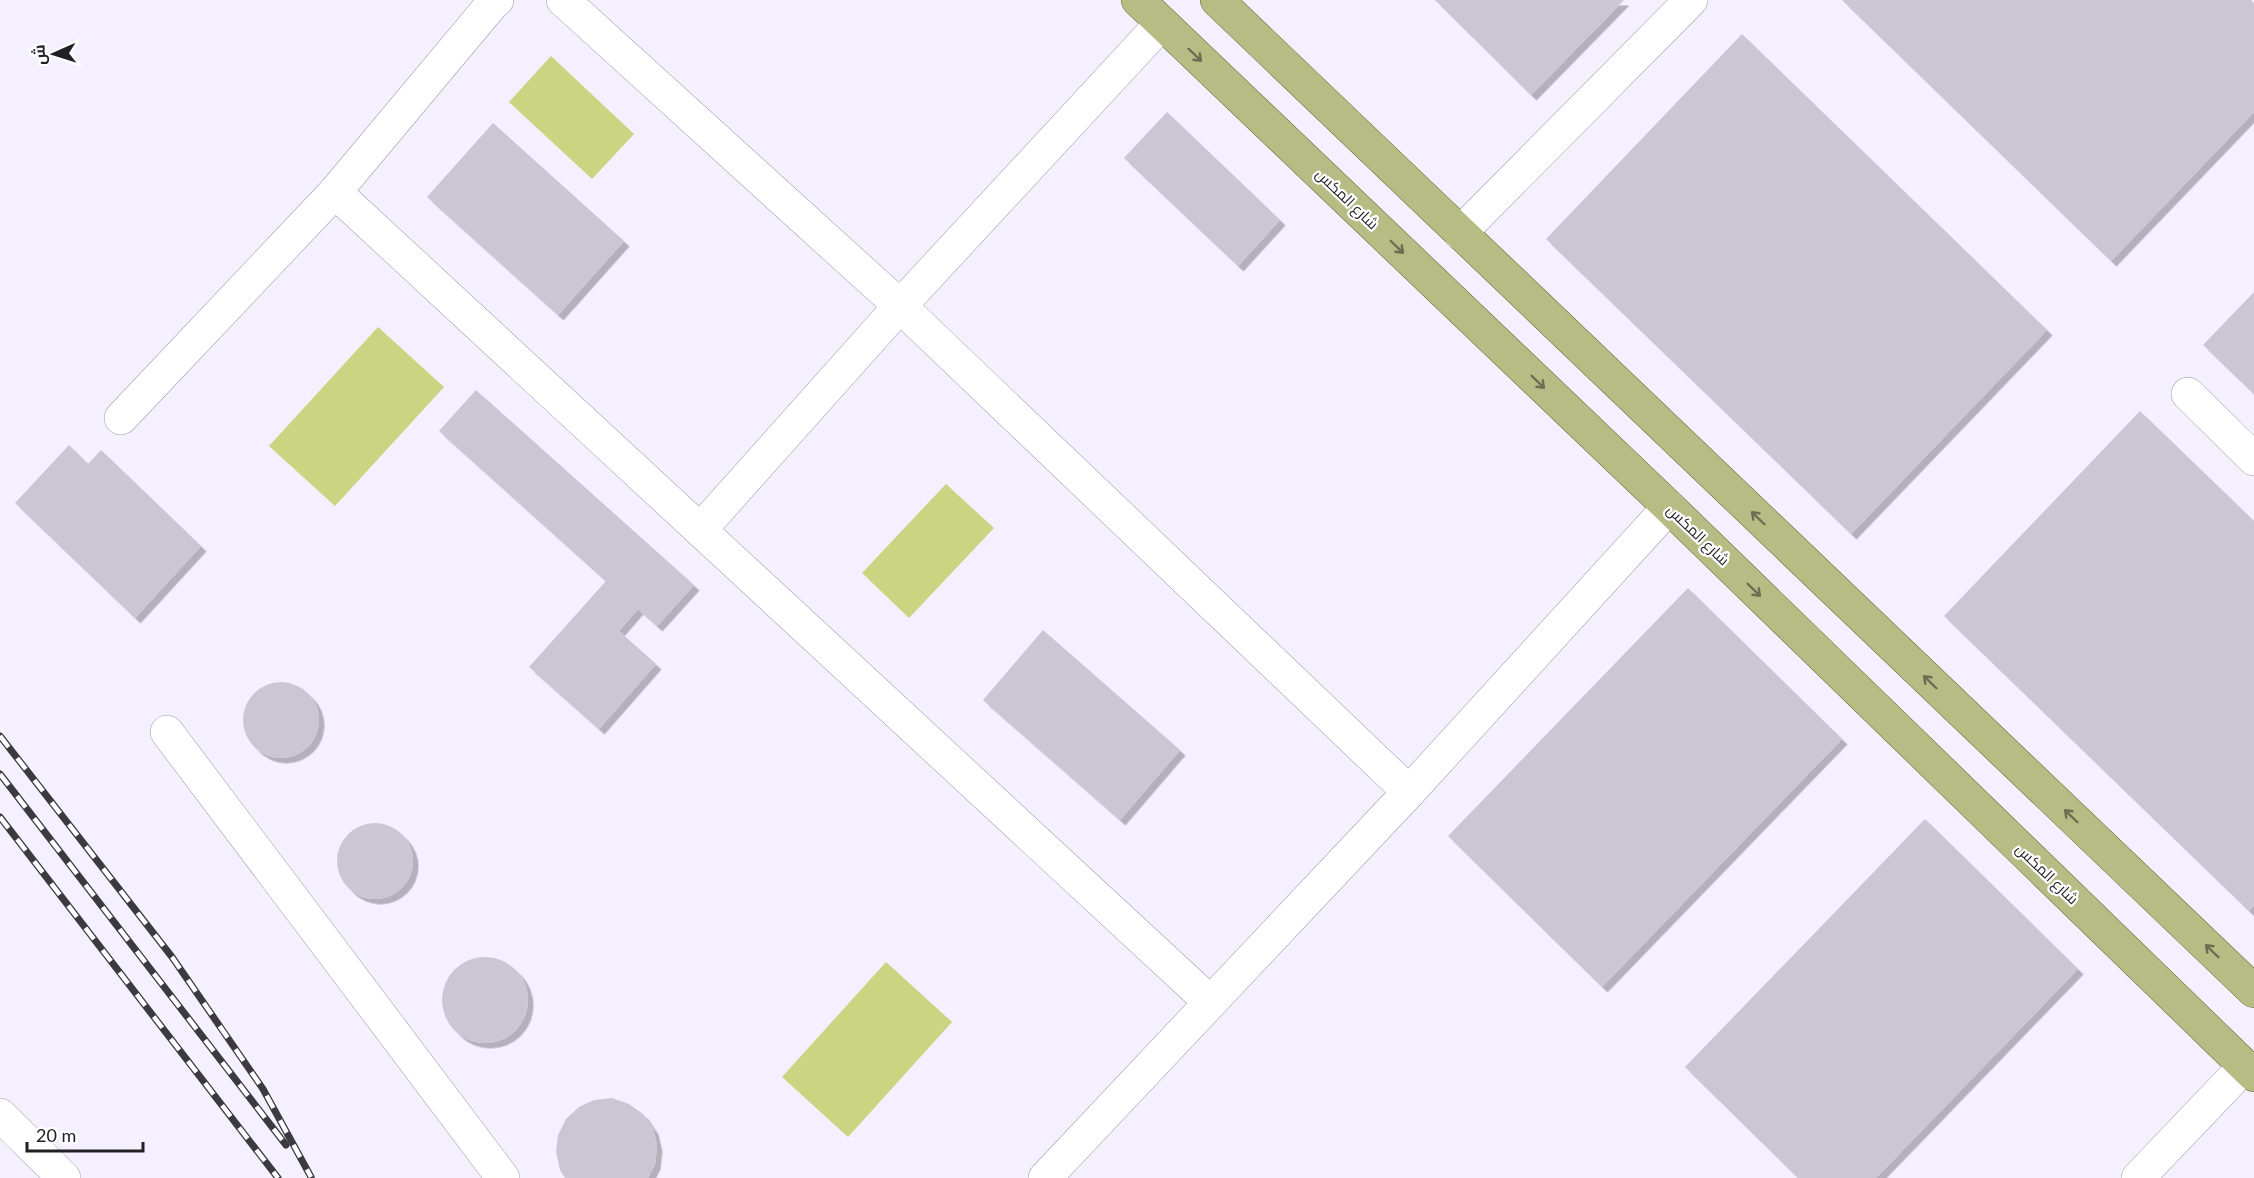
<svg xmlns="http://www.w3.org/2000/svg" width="2254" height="1178" font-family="Lato,Cairo,sans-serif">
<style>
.green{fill:#cad481}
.building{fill:#cac6d4;filter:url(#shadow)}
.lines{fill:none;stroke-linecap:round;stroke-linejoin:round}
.minor-casing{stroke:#9f9aa8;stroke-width:34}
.major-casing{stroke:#63682d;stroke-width:34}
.minor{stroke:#fff;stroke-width:33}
.major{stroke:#b6bc84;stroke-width:33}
.rail-casing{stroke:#3b3a40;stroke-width:7}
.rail{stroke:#fff;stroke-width:4.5;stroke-dasharray:14;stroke-linecap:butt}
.oneway{stroke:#6c6e54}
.labels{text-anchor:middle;stroke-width:4.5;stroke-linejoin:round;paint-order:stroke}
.street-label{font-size:15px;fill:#212025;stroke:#fff}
</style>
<defs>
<filter id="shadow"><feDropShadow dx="5.5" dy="5.5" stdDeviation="0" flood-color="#0004"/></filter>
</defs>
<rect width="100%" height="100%" fill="#f4f0ff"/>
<!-- green -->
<g class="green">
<path d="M551 56 634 134 592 179 509 102Z"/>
<path d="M378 327 444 387 335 506 269 446Z"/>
<path d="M946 484 994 528 909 618 862 573Z"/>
<path d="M886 962 952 1022 848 1137 782 1077Z"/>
</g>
<!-- building -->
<g class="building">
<path d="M1435 0H1624L1531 95Z"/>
<path d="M1842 0H2251L2254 3V112L2111 261Z"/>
<path d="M1742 34 2047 330 1851 534 1546 239Z"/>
<path d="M1167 112 1280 220 1238 266 1124 158Z"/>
<path d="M493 123 624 241 558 315 427 197Z"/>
<path d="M2254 292V394L2203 345Z"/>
<path d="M476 390 694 585 657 626 638 609 619 631 656 664 599 729 529 667 606 581 439 431Z"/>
<path d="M2140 411 2254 521V906L2249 911 1944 616Z"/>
<path d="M69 445 88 464 101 450 201 546 135 618 15 503Z"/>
<path d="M1688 588 1842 739 1602 987 1448 836Z"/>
<path d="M1043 630 1180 750 1120 820 983 700Z"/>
<circle cx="281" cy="720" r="38"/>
<path d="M1925 819 2078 969 1876 1178H1798L1685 1067Z"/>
<circle cx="375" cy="861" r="38"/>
<circle cx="485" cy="1000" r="43"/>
<path d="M612 1098 629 1104 643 1114 653 1129 657 1146 655 1164 648 1178H565L560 1170 556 1152 558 1135 566 1119 579 1107 594 1100Z"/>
</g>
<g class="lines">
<defs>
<g id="minor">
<path d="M563 0 900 306 1409 792"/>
<path d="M335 192 1210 1002"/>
<path d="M1460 233 1691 0"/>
<path d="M2188 394 2254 459"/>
<path d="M121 418 335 192 493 3 497 0"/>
<path d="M700 530 900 306 1162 23"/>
<path d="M167 732 503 1178"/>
<path d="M0 1115 64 1178"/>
<path d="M1045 1178 1409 792 1669 507"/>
<path d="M2138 1178 2245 1066"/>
</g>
<g id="major">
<path d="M1138 0 1669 507 2254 1075"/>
<path d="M1217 0 2254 991"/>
</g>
</defs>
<!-- minor casing -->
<use href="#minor" class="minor-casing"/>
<!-- major casing -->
<use href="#major" class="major-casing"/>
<!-- minor -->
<use href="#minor" class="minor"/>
<!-- major -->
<use href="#major" class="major"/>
<defs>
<g id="rail">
<path d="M0 736 172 957 263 1089 311 1177"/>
<path d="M0 774 286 1145"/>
<path d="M0 817 278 1178"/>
</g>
</defs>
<!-- rail casing -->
<use href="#rail" class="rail-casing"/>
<!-- rail -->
<use href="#rail" class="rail"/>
</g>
<!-- one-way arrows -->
<defs><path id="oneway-shaft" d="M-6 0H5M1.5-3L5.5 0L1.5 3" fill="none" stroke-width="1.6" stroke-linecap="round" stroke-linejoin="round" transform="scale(1.5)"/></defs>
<g class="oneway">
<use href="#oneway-shaft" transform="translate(1195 55) rotate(44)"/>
<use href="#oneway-shaft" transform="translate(1397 247) rotate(44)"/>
<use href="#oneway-shaft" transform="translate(1538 382) rotate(44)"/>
<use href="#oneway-shaft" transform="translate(1758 518) rotate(-136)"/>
<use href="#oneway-shaft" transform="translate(1754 590) rotate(44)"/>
<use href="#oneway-shaft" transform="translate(1930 682) rotate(-136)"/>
<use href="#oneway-shaft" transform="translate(2071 816) rotate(-136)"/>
<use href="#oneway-shaft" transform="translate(2212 951) rotate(-136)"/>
</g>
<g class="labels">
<!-- street labels -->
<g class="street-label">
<text transform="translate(1347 199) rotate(44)" y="5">شارع المكس</text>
<text transform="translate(1698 535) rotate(44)" y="5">شارع المكس</text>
<text transform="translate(2047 874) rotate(44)" y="5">شارع المكس</text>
</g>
</g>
<!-- north arrow -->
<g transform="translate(54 54) rotate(267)" stroke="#ffffff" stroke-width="4.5" paint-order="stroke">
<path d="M0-4.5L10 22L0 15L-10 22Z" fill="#212025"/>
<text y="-9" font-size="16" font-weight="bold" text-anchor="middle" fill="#212025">ش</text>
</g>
<!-- scale -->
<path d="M27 1142v9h116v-9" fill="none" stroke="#212025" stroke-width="3"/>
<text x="36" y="1142" font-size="18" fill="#212025" stroke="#ffffff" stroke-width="4.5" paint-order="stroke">20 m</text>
</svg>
